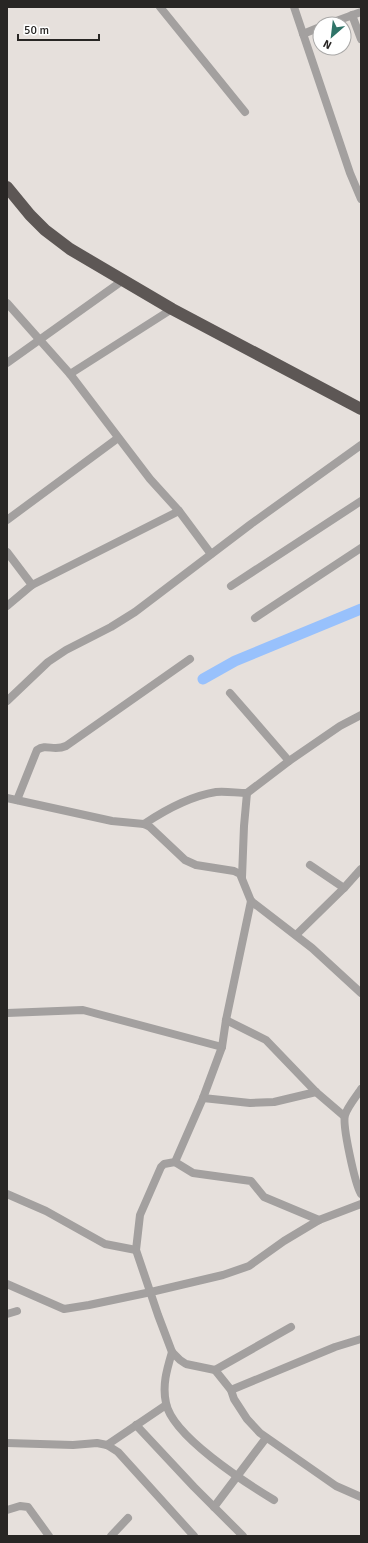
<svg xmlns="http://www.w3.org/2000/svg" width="368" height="1543" font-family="Signika,sans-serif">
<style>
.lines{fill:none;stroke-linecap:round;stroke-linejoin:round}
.canal{stroke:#98c1fc;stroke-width:11}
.street{stroke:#a3a09f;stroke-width:8}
.highway{stroke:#5d5755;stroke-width:12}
</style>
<rect width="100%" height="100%" fill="#e6e0dc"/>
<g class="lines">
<!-- canal -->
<path class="canal" d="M203 679 235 661 361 609"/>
<!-- street -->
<g class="street">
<path d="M160 7 245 112"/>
<path d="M294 7 350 173 361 199"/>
<path d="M352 15 361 39"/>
<path d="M328 24 361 12"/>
<path d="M303 34 320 27"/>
<path d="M7 303 70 374 150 479 179 511 211 554"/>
<path d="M7 363 122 281"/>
<path d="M70 374 172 309"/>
<path d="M7 520 118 438"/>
<path d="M7 552 32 585"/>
<path d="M231 586 361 501"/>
<path d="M7 606 32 585 179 511"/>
<path d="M255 618 361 548"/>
<path d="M230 693 289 761"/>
<path d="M7 701 48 662 66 650 111 627 135 612 251 524 361 445"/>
<path d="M7 798 112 821 144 824 150 827 185 860 196 865 234 871 240 874 251 901 312 948 361 993"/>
<path d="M17 800 37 750C47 743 53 752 66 746L190 659"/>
<path d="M144 824C165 810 191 796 216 792 226 791 237 793 247 793"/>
<path d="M310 865 344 888"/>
<path d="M242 877 244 826 247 793 289 761 340 726 361 715"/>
<path d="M251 901 226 1020 222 1047 203 1098 175 1162 164 1164 161 1167 140 1215 136 1250 158 1315 172 1352 180 1360 186 1364 215 1370 231 1390 234 1399 247 1419 260 1433 336 1486 361 1497"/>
<path d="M296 935 344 888 361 869"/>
<path d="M7 1013 83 1010 222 1047"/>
<path d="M226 1020 266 1040 316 1092 344 1116"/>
<path d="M361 1089C356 1097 348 1106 345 1115 342 1125 355 1184 361 1194"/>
<path d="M203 1098 250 1103 274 1102 316 1092"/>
<path d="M175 1162 193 1173 251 1181 264 1197 319 1220"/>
<path d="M7 1194 46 1211 105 1244 136 1250"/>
<path d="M7 1284 64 1309 89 1305 151 1292 223 1275 249 1266 284 1241 319 1220 361 1204"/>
<path d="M7 1314 17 1311"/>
<path d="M172 1352C167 1369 162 1385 166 1403 172 1436 246 1483 274 1500"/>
<path d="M215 1370 291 1327"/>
<path d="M231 1390 335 1347 361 1339"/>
<path d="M136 1425 194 1487 243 1536"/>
<path d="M7 1443 73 1445 97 1443 107 1445 118 1452 194 1536"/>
<path d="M107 1445 166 1405"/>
<path d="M214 1507 266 1438"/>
<path d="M7 1510 20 1506 28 1507 49 1536"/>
<path d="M111 1536 128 1518"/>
</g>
<!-- highway -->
<path class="highway" d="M7 187 30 215 45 230 70 249 172 309 361 409"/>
</g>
<!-- border -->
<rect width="368" height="1543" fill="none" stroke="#282624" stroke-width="16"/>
<!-- north arrow -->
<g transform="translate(332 36) rotate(208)"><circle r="19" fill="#ffffff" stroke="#a9a8a7"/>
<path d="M0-3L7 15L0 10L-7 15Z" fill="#2f7468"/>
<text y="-6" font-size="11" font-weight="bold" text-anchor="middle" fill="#282624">N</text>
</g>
<!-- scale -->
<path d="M18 34v6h81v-6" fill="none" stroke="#282624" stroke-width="2"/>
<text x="24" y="34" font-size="12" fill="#282624" stroke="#ffffff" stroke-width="3" paint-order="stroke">50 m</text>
</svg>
